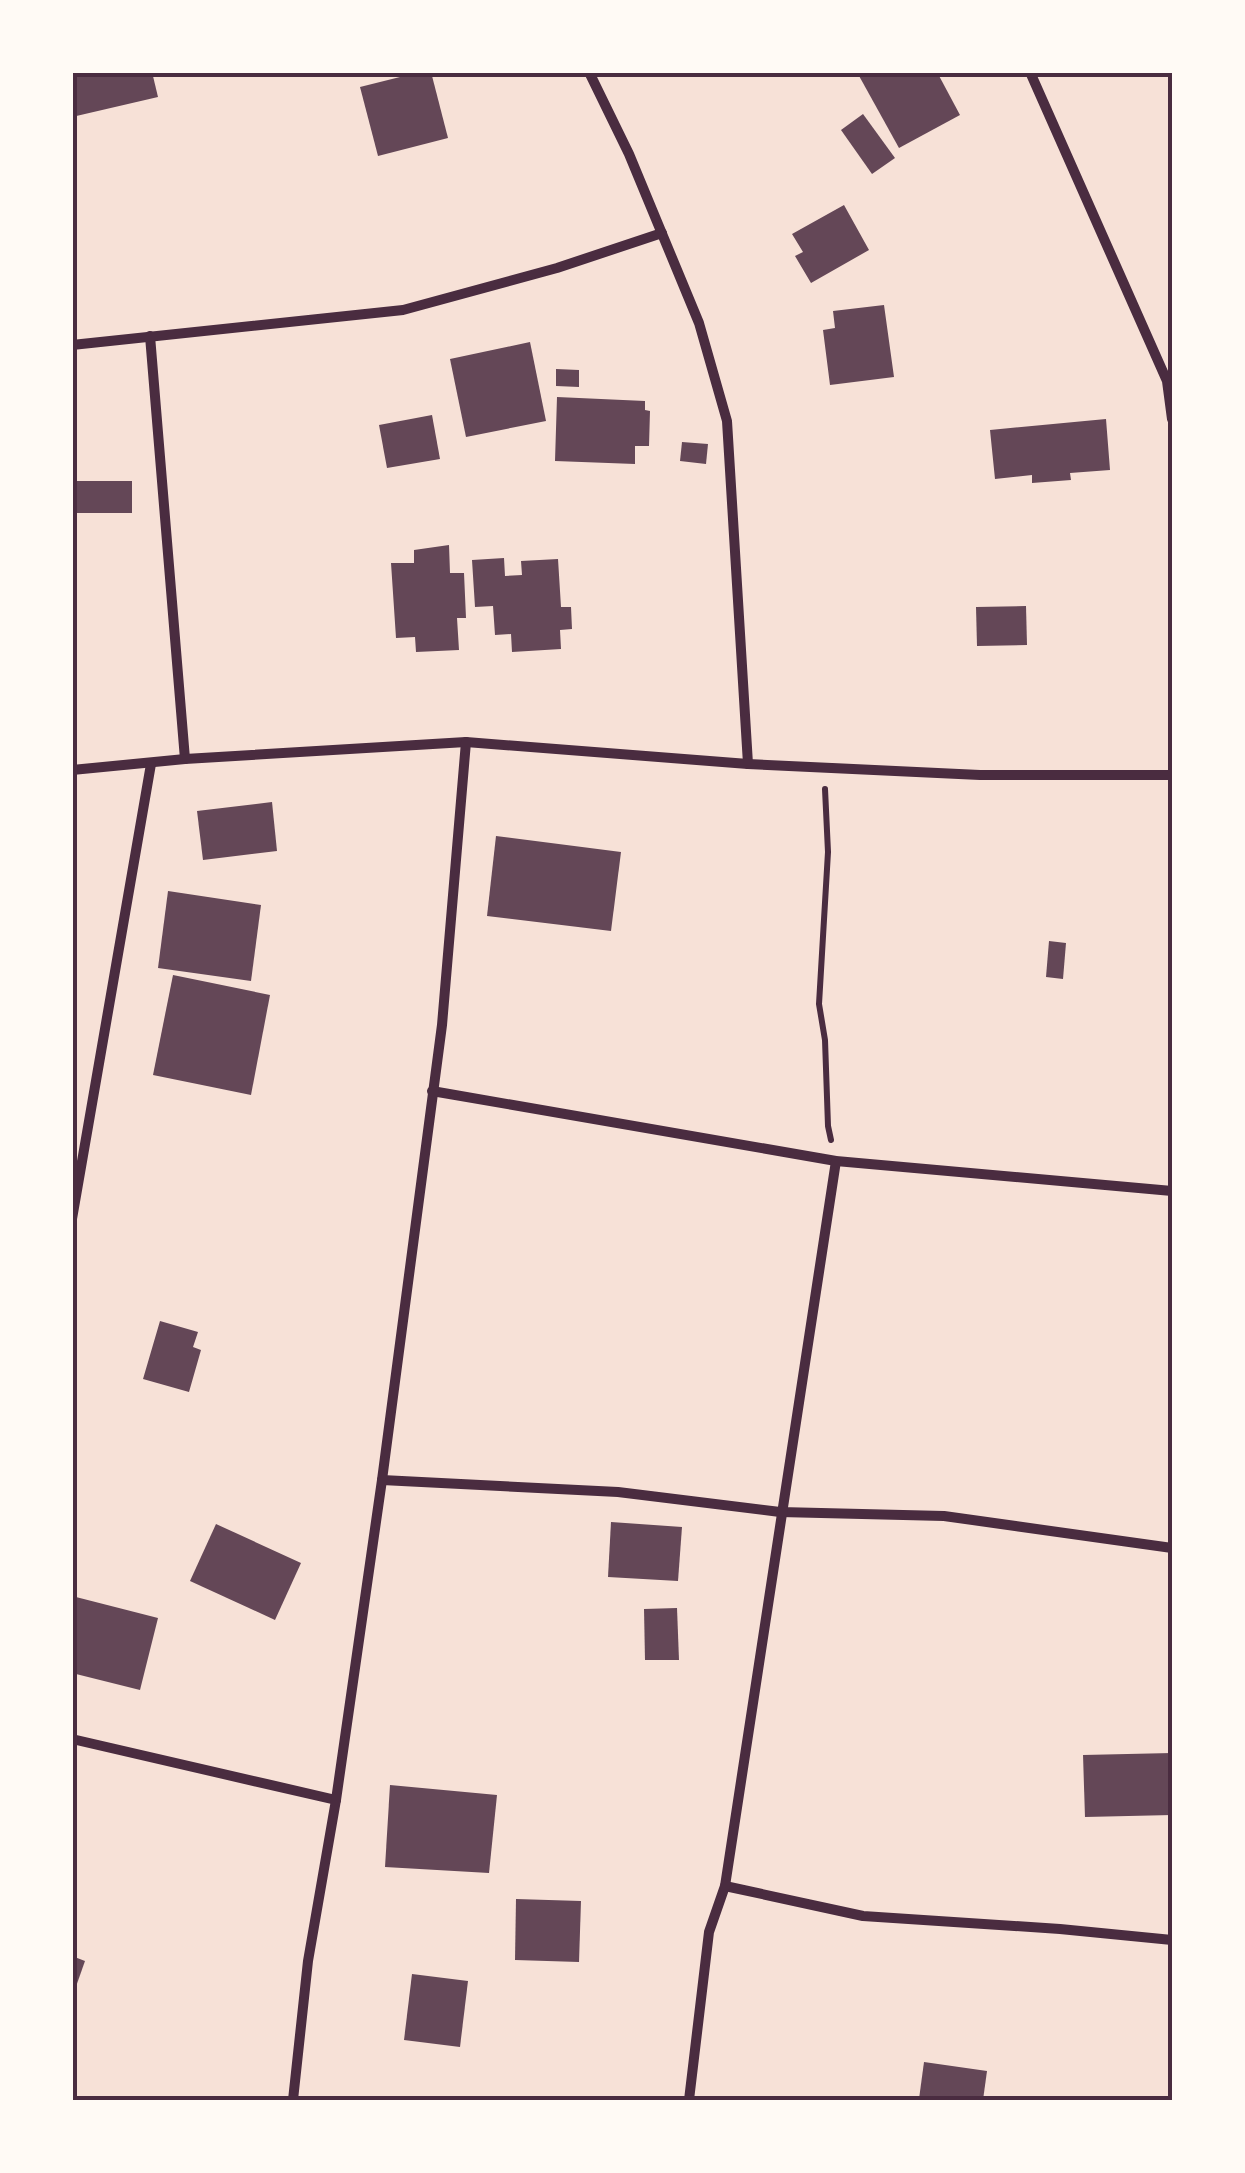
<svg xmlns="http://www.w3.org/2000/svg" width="1245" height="2173" font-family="'Source Sans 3',sans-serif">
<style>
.building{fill:#644757}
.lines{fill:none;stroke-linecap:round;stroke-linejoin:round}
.path{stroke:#4a2c40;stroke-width:6}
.minor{stroke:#4a2c40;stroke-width:10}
.neatline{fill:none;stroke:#4a2c40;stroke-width:4}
</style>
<rect width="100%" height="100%" fill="#f7e1d7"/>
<!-- building -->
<g class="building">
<path d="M72 72H152L158 97 72 117Z"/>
<path d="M420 72H431L448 138 378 156 360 87Z"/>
<path d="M861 72H937L960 115 899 148 858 74Z"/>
<path d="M863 114 895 158 872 174 841 130Z"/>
<path d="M844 205 869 250 811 283 795 256 803 252 792 234Z"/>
<path d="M884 305 894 377 830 385 823 330 835 328 833 311Z"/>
<path d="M530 342 546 421 466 437 450 359Z"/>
<path d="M556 369 579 370V387L556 386Z"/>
<path d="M557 397 645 401V410L650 411 649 446H635V464L555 461Z"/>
<path d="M432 415 440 459 387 468 379 425Z"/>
<path d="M1106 419 1110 470 1070 473 1071 480 1032 483V475L995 479 990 430Z"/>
<path d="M682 442 708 444 706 464 680 461Z"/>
<rect x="72" y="481" width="60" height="32"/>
<path d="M449 545 450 573H464L466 618H457L459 650 416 652 415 637 396 638 391 563H414V550Z"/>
<path d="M504 558 505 576 522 575 521 561 558 559 561 607H571L572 629 560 630 561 649 512 652 511 634 495 635 493 606 475 607 472 560Z"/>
<path d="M1026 606 1027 645 977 646 976 607Z"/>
<path d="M272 802 277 851 203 860 197 811Z"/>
<path d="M496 836 621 852 611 931 487 916Z"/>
<path d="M168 891 261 905 251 981 158 968Z"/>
<path d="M1049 941 1066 943 1063 979 1046 977Z"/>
<path d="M173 975 270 995 251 1095 153 1075Z"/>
<path d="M160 1321 198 1332 193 1347 201 1350 189 1392 143 1379Z"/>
<path d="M611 1522 682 1527 678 1581 608 1577Z"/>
<path d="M216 1524 301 1563 275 1620 190 1581Z"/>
<path d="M72 1596 158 1618 140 1690 72 1673Z"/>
<path d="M677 1608 679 1660H645L644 1609Z"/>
<path d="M1172 1753V1815L1085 1817 1083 1755Z"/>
<path d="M390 1785 497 1795 489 1873 385 1867Z"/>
<path d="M516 1899 581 1901 579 1962 515 1960Z"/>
<path d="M72 1956 85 1961 73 1995H72Z"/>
<path d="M412 1974 468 1981 460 2047 404 2040Z"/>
<path d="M924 2062 987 2071 983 2100 919 2099Z"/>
</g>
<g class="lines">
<!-- path -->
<path class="path" d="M825 789 828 852 819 1004 825 1040 828 1126 831 1140"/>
<!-- minor -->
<g class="minor">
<path d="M589 72 629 154 699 323 727 421 748 764"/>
<path d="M1030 72 1167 381 1172 419"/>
<path d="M150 336 185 759"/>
<path d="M72 345 403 310 557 268 662 233"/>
<path d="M72 770 185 759 466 742 748 764 980 775H1172"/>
<path d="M432 1091 836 1161 1172 1191"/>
<path d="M72 1219 151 764"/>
<path d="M382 1480 618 1492 780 1512 944 1516 1172 1548"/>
<path d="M72 1739 336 1800"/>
<path d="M725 1886 863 1916 1060 1929 1172 1940"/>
<path d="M293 2100 308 1961 336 1800 382 1480 442 1025 466 742"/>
<path d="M689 2100 709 1932 725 1886 836 1161"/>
</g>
</g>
<!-- border -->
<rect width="1245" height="2173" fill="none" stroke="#fffaf5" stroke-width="150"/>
<rect x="75" y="75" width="1095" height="2023" class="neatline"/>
</svg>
